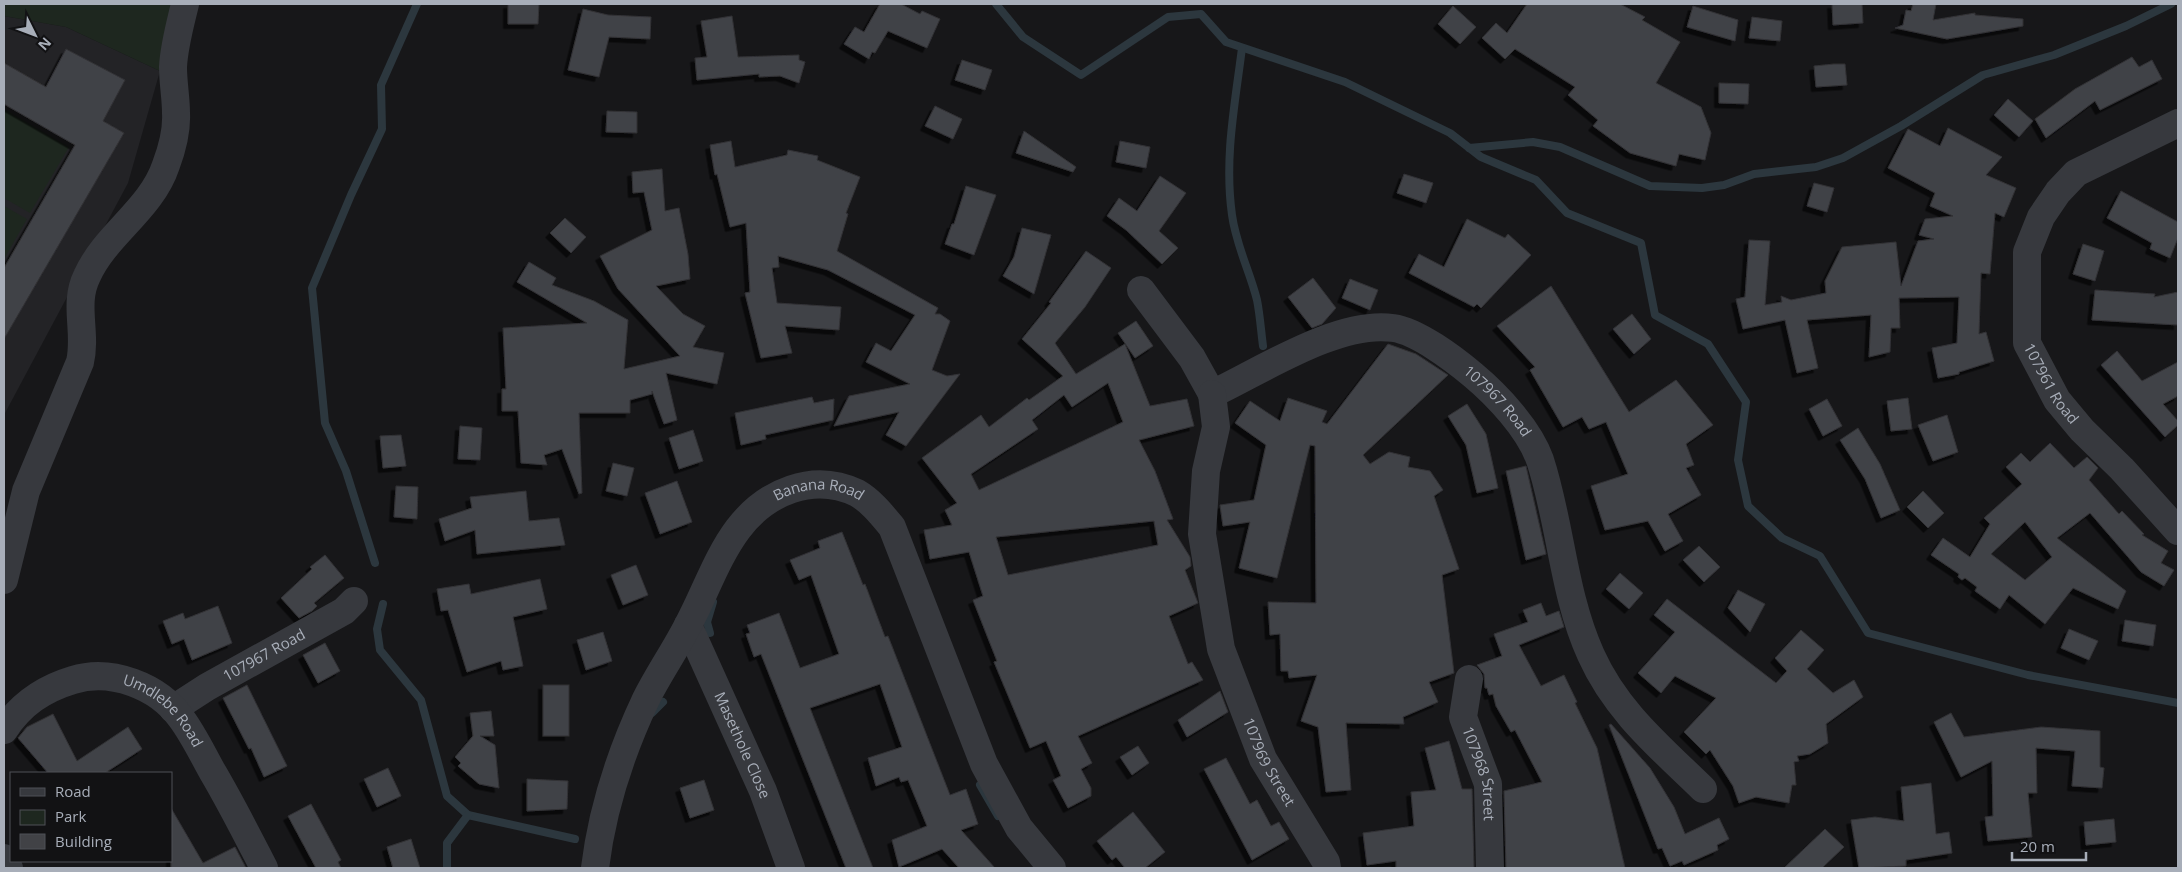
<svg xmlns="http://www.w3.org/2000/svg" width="2182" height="872" font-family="'Open Sans',sans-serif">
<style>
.built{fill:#232326}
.green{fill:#1e271f}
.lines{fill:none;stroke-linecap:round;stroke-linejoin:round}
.stream{stroke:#2c373e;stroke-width:8}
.building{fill:#414246;stroke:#313135;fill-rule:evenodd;filter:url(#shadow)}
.minor{stroke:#37393e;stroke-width:28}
.labels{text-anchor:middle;stroke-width:5;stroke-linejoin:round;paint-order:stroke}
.street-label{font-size:15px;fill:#a8aeb9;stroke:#121214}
</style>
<defs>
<filter id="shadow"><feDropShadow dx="-4.5" dy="4.5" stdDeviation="0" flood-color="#0009"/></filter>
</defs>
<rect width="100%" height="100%" fill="#171719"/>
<!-- built -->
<path class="built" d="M4 16 66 27 160 71 128 183 4 415Z"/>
<!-- green -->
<g class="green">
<path d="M4 4H175L160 71 66 27 4 16Z"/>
<path d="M4 109 69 147 30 213 4 198Z"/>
<path d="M4 206 27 219 4 259Z"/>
</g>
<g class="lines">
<!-- stream -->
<g class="stream">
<path d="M996 4 1023 37 1081 75 1168 17 1201 14 1226 42 1345 82 1450 133 1481 157 1536 180 1567 213 1641 243 1655 315 1708 344 1746 402 1738 460 1748 506 1782 538 1820 556 1868 633 2028 675 2178 703"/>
<path d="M1242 48C1235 104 1224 158 1232 215 1236 245 1250 272 1257 300 1260 315 1261 331 1263 346"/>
<path d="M1469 148 1533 142 1560 147 1650 186 1702 188 1724 185 1754 174 1816 167 1843 158 1901 126 1983 75 2054 55 2126 26 2171 4"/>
<path d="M375 563 346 471 325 423 312 288 351 195 382 129 381 85 417 4"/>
<path d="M383 604 377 629 380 650 421 700 447 796 468 815 575 839"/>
<path d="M710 633 707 622 713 602"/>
<path d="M652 713 663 702"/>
<path d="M980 785 998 816"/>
<path d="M447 868V843L468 815"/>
</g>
</g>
<!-- building -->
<g class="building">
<path d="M508 4H539L538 24H508Z"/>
<path d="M880 4H901L920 14 922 11 940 19 927 48 888 31 875 53 872 52 869 59 844 44 855 27 864 32Z"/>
<path d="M1527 4H1620L1645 17 1642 20 1680 42 1656 83 1701 107 1711 133 1705 160 1679 154 1676 166 1630 153 1593 126 1598 120 1568 95 1575 87 1515 49 1505 59 1482 38 1496 23 1507 33Z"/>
<path d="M1832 4H1862L1863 23 1833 25Z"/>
<path d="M1913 4H1936L1933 20 1975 13V15L2023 19V26L1947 39 1895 28 1903 25 1906 10 1911 11Z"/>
<path d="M1453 6 1476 27 1460 44 1438 24Z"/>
<path d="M1693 6 1738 20 1735 41 1687 27Z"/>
<path d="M583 9 608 15 651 17 650 39 609 37 599 77 568 70Z"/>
<path d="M732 16 738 57 799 55V60L805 62 799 83 780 76 759 77V74L697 80 695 58 707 57 701 21Z"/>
<path d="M1752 17 1782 21 1780 41 1749 38Z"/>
<path d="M66 49 125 80 103 121 124 133 4 339V268L75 145 4 104V63L46 87Z"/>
<path d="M2132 57 2139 67 2152 60 2162 79 2100 110 2095 101 2046 138 2035 119 2075 89Z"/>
<path d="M962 60 992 70 985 90 955 80Z"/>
<path d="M1834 64H1845L1847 85 1816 87 1814 66Z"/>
<path d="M1719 83 1749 84 1748 104 1719 103Z"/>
<path d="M2008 99 2033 121 2019 137 1994 115Z"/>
<path d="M935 106 962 119 953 139 925 126Z"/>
<path d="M607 111 637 112V133L606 132Z"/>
<path d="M1948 128 2002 157 1986 175 2016 188 2004 217 1995 213 1990 274 1981 273 1979 334 1986 332 1994 361 1959 372V374L1938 378 1932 348 1957 343 1959 297 1899 298 1900 328H1891L1890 352 1869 357 1871 315 1807 320 1818 368 1797 373 1785 320 1743 329 1736 299 1745 297 1749 240 1770 241 1765 305 1782 302 1781 296 1791 300 1826 293 1825 281 1842 247 1896 242 1901 286 1918 241 1934 239 1919 235 1925 219 1953 216 1930 206 1935 193 1888 168 1908 129 1940 146Z"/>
<path d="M1024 131 1076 167 1073 172 1016 153Z"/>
<path d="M731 141 735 167 787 155 788 150 818 156 817 160 860 177 846 213 848 214 837 251 938 308 935 314H940L950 321 932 370 947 376 960 374 906 446 886 435 899 412 834 426 849 396 910 384 866 362 876 343 891 351 915 315 828 270 778 256 779 267 772 268 777 303 841 307 839 330 785 326 792 353 761 358 745 293 750 292 746 223 730 227 717 174 715 175 710 145Z"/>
<path d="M1120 141 1150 147 1146 168 1116 162Z"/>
<path d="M662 169 665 211 679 208 688 254 690 279 656 286 683 314 705 326 693 347 724 353 717 384 666 373 677 420 664 424 652 391V394L630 400V413H579L582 493 579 494 562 449 544 455 547 465 521 463 518 411H502V389H506L503 328 587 323 517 282 529 262 556 278 552 285 594 301 628 320 624 369 680 356 618 289 600 256 652 230 644 192 633 193 632 172Z"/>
<path d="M1404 174 1433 183 1426 203 1397 193Z"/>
<path d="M1160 176 1186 193 1159 231 1178 248 1162 264 1126 230 1107 216 1119 198 1137 211Z"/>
<path d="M1814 183 1834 188 1827 212 1807 206Z"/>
<path d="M966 186 996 195 974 255 945 244 952 224H954Z"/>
<path d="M2121 191 2178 222V238L2170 258 2150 249 2152 243 2107 218Z"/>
<path d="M565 218 586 237 571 253 550 233Z"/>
<path d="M1467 219 1505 238 1508 234 1531 255 1481 308 1477 304 1474 307 1409 273 1419 254 1444 267Z"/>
<path d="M1022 228 1051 235 1034 294 1003 276 1014 257Z"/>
<path d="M2083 244 2104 251 2095 281 2073 274Z"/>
<path d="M1086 251 1111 268 1085 307 1055 343 1076 374 1125 344 1150 406 1187 399 1194 426 1139 440 1155 471 1173 519 1167 520 1190 557 1191 566 1185 570 1198 603 1169 616 1188 664 1192 662 1203 680 1078 736 1092 763 1081 769 1091 788V796L1068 808 1053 780 1061 776 1046 741 1030 748 994 662 997 661 973 600 983 596 969 552 930 559 924 530 952 525 945 510 957 503 922 458 981 415 989 427 1027 398 1029 400 1063 376 1022 339 1051 303 1049 302ZM1108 383 1123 422 979 490 971 474 1038 429 1032 420 1064 395 1072 407ZM1154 521 1158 545 1008 575 996 537Z"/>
<path d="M1313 278 1336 308 1322 324 1312 328 1288 297Z"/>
<path d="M1350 279 1378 290 1370 310 1342 298Z"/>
<path d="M1551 286 1629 412 1676 380 1713 425 1686 444 1694 465 1686 468 1701 495 1668 514 1683 541 1665 551 1648 521 1605 530 1591 486 1628 474 1606 422 1589 429 1582 417 1563 427 1530 370 1535 367 1497 326Z"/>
<path d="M2095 290 2155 294 2154 297 2178 292V325L2092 320Z"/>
<path d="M1632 314 1651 339 1634 354 1613 329Z"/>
<path d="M1136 321 1153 346 1135 358 1118 333Z"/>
<path d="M1388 344 1416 354 1448 375 1363 455 1370 464 1389 452 1410 457 1408 467 1430 471 1443 490 1434 496 1459 569 1442 575 1454 673 1429 682 1438 702 1403 717 1404 724 1346 723 1351 790 1326 792 1318 727 1301 721 1317 675 1289 678 1288 671H1281L1280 634 1270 635 1268 602 1316 603 1315 446 1310 445 1277 578 1239 568 1250 522 1223 526 1220 505 1254 500 1266 445 1235 423 1250 401 1280 421 1288 398 1327 411 1322 422 1327 424Z"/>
<path d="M2117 351 2142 381 2178 362V396L2163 404 2178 421V425L2165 437 2101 365Z"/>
<path d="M812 397 814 403 834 399 833 420 765 435 766 439 741 445 735 413Z"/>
<path d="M1908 398 1912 429 1891 431 1887 401Z"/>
<path d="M1827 399 1842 426 1823 436 1809 409Z"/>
<path d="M1467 404 1486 434 1498 488 1477 493 1466 445 1448 416Z"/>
<path d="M1947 415 1958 452 1933 461 1918 425Z"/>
<path d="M460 426 482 428 480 460 458 459Z"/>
<path d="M1858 428 1880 464 1900 510 1881 518 1865 479 1840 440Z"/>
<path d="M693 430 703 461 679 469 669 438Z"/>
<path d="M401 435 406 466 383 468 380 436Z"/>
<path d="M2050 443 2074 468 2087 457 2098 468 2089 480 2119 514 2122 511 2144 534 2142 535 2168 551 2161 563 2174 570 2164 586 2141 572 2090 513 2057 538 2126 591 2118 609 2073 588 2045 624 2009 595 2000 609 1975 591 1977 587 1965 578 1962 580 1958 577 1959 574 1931 555 1943 538 1970 557 1990 524 1984 518 2022 484 2006 467 2021 453 2030 462ZM2025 522 2052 557 2025 580 1991 554Z"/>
<path d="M613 463 634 468 627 496 606 491Z"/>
<path d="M1526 466 1546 554 1526 560 1506 471Z"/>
<path d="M677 481 692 522 660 534 645 493Z"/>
<path d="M396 486 418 487 417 519 394 517Z"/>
<path d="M526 491 529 521 559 518 565 545 477 554 475 530 445 541 439 519 472 508 470 497Z"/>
<path d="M1923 491 1944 513 1928 528 1907 507Z"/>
<path d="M842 532 863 585 865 584 885 637 888 636 950 795 966 789 978 824 961 830 995 868H959L942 849 899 867 892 840 927 826 908 780 901 782 899 777 876 786 868 758 902 747 880 684 810 708 873 868H846L761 654 754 657 746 634 750 633 747 625 779 613 800 668 839 654 811 575 799 580 790 560 820 548 818 541Z"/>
<path d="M1699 546 1720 567 1704 582 1683 560Z"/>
<path d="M325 555 344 578 314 603 317 606 312 611 299 618 281 598 312 569 310 567Z"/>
<path d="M636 565 648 595 623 605 611 575Z"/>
<path d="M1620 573 1643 593 1629 609 1606 589Z"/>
<path d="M540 579 547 609 513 617 523 666 503 670 501 661 467 672 448 610 441 611 437 589 469 584 471 594Z"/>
<path d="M1738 590 1765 604 1750 632 1728 608Z"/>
<path d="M1667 599 1776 683 1787 671 1775 658 1801 630 1824 650 1807 669 1833 693 1854 680 1863 697 1826 724 1828 743 1810 754 1797 756 1799 761 1794 762 1796 785H1792L1789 803 1756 797 1739 803 1733 786 1710 750 1706 754 1684 732 1716 698 1675 676 1661 693 1638 673 1675 632 1654 615Z"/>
<path d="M1541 603 1546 616 1559 611 1564 627 1519 645 1541 686 1564 675 1577 702 1575 703 1597 748 1625 868H1506L1504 791 1542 782 1515 730 1511 732 1496 706 1493 694 1489 695 1487 688H1485L1484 674 1477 665 1502 656 1494 634 1528 622 1523 610Z"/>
<path d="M218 606 232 643 192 660 184 639 172 644 163 621 183 613 185 619Z"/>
<path d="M2125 620 2156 625 2153 646 2122 641Z"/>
<path d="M2069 629 2098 641 2089 660 2061 648Z"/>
<path d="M603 632 612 661 586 670 577 640Z"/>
<path d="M325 643 340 671 318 683 303 655Z"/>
<path d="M247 685 287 766 264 777 251 748 249 749 223 698Z"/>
<rect x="543" y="685" width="26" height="51"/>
<path d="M1220 691 1228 712 1187 737 1178 720Z"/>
<path d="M491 711 494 736H480L495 745 499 788 479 784 458 766 461 763 455 757 473 736 470 713Z"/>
<path d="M1951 713 1964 737 2041 727 2100 731V767L2104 768 2102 788 2072 786 2075 751 2036 748 2037 793H2028L2032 837 1988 841 1985 817 1993 816 1992 761 1961 777 1934 722Z"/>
<path d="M53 714 77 761 128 727 142 749 105 773H48L18 738 27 727Z"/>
<path d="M1611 724 1650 768 1674 807 1685 834 1719 818 1729 839 1717 845 1718 850 1684 865 1682 861 1670 866 1662 848 1658 849 1609 725Z"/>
<path d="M1449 741 1462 789H1472L1474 868H1396V861L1367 865 1363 833 1414 826 1411 792 1436 790 1425 748Z"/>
<path d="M1138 746 1149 763 1132 775 1120 757Z"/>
<path d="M1226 758 1250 804 1257 800 1271 826 1279 822 1289 839 1252 860 1204 769Z"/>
<path d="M388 768 401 796 377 807 364 779Z"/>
<path d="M527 779 568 781 567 809 527 811Z"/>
<path d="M704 780 714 810 690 818 680 788Z"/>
<path d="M1931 783 1936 834 1949 832 1952 853 1906 860V866L1859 868 1851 820 1875 817 1904 821 1901 787Z"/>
<path d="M311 804 341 860 338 862 341 868H316L288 816Z"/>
<path d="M171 808 203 863 235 847 246 868H171Z"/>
<path d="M1133 812 1165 852 1145 868H1125L1116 857 1112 860 1097 841Z"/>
<path d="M2114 819 2116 842 2086 845 2084 822Z"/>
<path d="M1825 829 1844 847 1822 868H1784Z"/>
<path d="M411 839 420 868H393L387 847Z"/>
</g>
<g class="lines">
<!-- minor -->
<g class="minor">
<path id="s1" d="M2178 123 2076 173 2058 192 2041 217 2027 252V343L2057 400 2082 430 2122 469 2178 531"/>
<path id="s2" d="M1141 290 1192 358 1212 394C1261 371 1338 320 1393 328 1417 331 1454 359 1473 375 1497 395 1529 429 1540 460 1561 524 1563 594 1591 655 1616 711 1660 747 1703 789"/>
<path id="s3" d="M1212 394 1216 427 1206 471 1202 534 1221 649 1263 759 1326 862 1327 868"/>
<path d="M4 580 26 491 80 362C87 332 73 304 87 276 106 234 151 210 166 165 172 149 177 131 176 113 176 98 173 83 173 67 174 46 180 25 185 4"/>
<path id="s4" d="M688 625 763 791 791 868"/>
<path id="s5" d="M1469 679 1463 717 1488 784 1490 868"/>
<path id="s6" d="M173 709 207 687 344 611 354 601"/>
<path id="s7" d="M4 730C21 704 43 689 73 680 111 668 158 686 181 718 193 734 202 753 212 771 231 803 247 835 264 868"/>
<path d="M4 858 9 868"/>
<path id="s8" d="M595 868C602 810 621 752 646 699 659 673 676 649 689 623 705 593 717 557 738 529 766 492 813 472 857 493 871 501 882 515 892 527L984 764 1019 828 1052 868"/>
</g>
</g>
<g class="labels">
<!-- street labels -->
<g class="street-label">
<text dy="5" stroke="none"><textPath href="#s1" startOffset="346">107961 Road</textPath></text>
<text dy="5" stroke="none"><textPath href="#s2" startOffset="451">107967 Road</textPath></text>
<text dy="5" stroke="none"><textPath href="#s8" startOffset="466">Banana Road</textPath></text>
<text dy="5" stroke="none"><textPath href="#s6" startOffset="106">107967 Road</textPath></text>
<text dy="5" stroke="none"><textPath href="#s7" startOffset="190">Umdlebe Road</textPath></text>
<text dy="5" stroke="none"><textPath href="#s4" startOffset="132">Masethole Close</textPath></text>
<text dy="5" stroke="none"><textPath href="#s3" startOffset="381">107969 Street</textPath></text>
<text dy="5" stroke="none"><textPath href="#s5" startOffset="98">107968 Street</textPath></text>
</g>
</g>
<!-- border -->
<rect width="2182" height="872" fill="none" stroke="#a8aeb9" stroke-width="10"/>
<!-- legend -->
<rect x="10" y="772" width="162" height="90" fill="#121214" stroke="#4e5056"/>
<rect x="20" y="788" width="25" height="8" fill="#37393e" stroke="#4e5056"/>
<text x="55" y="797" font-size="15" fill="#a8aeb9">Road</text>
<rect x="20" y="810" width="25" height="15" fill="#1e271f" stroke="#4e5056"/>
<text x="55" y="822" font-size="15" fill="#a8aeb9">Park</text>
<rect x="20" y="834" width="25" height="15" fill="#414246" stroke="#4e5056"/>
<text x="55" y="847" font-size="15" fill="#a8aeb9">Building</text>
<!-- north arrow -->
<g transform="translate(35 35) rotate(132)" stroke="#121214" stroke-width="4" paint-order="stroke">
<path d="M0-4L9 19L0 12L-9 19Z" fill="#a8aeb9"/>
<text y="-8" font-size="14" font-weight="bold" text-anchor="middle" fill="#a8aeb9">N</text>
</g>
<!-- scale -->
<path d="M2012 852v8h74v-8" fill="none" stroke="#a8aeb9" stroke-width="2.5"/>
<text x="2020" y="852" font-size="15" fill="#a8aeb9" stroke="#121214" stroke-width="4" paint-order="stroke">20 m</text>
</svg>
